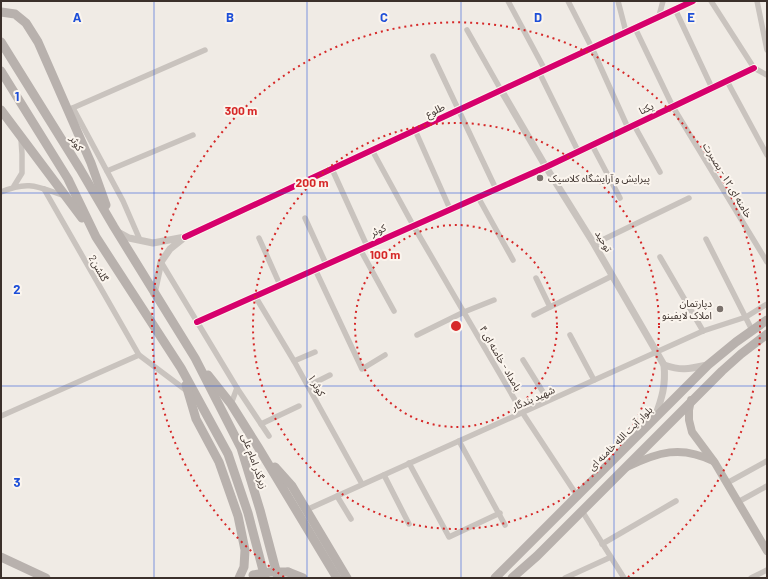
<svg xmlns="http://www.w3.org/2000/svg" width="768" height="579" font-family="Barlow,'Noto Sans Arabic',sans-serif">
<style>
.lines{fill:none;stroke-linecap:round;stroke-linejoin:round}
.minor{stroke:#c9c3be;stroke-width:5.5}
.tertiary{stroke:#c9c3be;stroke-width:7}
.secondary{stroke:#bab3ae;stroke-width:8}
.primary{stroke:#b8b1ad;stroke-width:9}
.primary-bridge{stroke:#b8b1ad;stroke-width:9}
.cycleway-casing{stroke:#fbf5ee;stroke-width:8}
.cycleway{stroke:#d6006c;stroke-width:6}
.grid{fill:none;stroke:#1d4ed8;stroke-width:1;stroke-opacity:0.55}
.ring{fill:none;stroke:#d62828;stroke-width:2;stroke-dasharray:2 4}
.poi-dot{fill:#7a716c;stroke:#fbf5ee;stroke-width:1.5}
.labels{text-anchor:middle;stroke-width:4;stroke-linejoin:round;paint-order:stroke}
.street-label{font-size:10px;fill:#3b302b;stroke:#fbf5ee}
.poi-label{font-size:10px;fill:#3b302b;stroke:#fbf5ee;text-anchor:start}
.grid-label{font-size:13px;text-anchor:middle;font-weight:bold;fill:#1d4ed8;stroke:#fbf5ee;stroke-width:4;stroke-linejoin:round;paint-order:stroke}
.centre{fill:#d62828;stroke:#fbf5ee;stroke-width:2}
.ring-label{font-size:12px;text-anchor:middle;font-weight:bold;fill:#d62828;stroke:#fbf5ee;stroke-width:4;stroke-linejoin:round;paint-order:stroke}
</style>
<rect width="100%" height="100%" fill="#f0ebe5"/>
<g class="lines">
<!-- minor -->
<g class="minor">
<path d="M508 1 545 70"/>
<path d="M568 1 592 48 628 128"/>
<path d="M618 1 626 32"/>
<path d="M711 1 754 68 767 75"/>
<path d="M757 1 767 50"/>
<path d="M675 9 712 88"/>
<path d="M659 16 663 1"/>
<path d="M635 28 673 107 767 262"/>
<path d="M467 30 501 90"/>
<path d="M433 56 496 189"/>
<path d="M539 72 578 151"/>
<path d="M727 81 767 155"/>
<path d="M73 108 123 201 140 240"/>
<path d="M68 110 205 50"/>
<path d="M634 125 660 172"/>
<path d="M415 130 450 209"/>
<path d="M592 145 620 198"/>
<path d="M372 150 413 225 522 412 578 497"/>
<path d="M332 169 367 246"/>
<path d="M107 171 193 135"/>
<path d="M14 186 22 173V154L21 139"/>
<path d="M44 189 139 355 187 391"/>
<path d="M1 192C29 180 38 187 65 196"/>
<path d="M478 197 513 260"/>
<path d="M305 218 326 264"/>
<path d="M259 238 280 285"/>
<path d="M706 239 752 330"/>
<path d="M594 244 689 198"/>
<path d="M360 249 394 311"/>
<path d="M660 257 703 331"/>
<path d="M161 262 237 388 269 436"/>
<path d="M315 269 362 369 385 355"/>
<path d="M536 278 550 307"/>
<path d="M255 296 294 361 362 484"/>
<path d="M534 315 612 276"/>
<path d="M197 322 546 167 754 68"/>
<path d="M417 335 464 312 494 300"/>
<path d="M570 335 594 380"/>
<path d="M523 360 548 400"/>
<path d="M294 361 315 352"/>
<path d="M308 386 330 375"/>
<path d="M231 404 237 388"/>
<path d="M1 416 139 355"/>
<path d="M261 424 299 406"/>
<path d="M459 441 505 525"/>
<path d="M409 463 449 537 500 513"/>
<path d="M384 475 409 524"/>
<path d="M727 483 767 461"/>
<path d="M337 496 351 519"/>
<path d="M738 502 767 486"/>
<path d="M306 510 703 331 746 317 767 304"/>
<path d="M582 511 624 578"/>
<path d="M602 544 676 501"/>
<path d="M565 578 611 557"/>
<path d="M751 578 767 570"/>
</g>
<!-- tertiary -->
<g class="tertiary">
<path d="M501 90 546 167 594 244 664 365C682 371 689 369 707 365"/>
<path d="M118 232 129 238 153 243 185 237 170 249 161 262 154 294"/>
<path d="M185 237 693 1"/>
<path d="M655 417C662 398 666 385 664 365"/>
</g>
<!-- secondary -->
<g class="secondary">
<path d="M691 400 689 410V420L692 432 715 463 767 551"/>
<path d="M627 467C658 452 681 445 713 461"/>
</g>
<!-- primary -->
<g class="primary">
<path d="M1 12 15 14 26 23 38 42 91 163 106 205"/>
<path d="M1 42 80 169 114 227 195 358 241 448 260 510 278 578"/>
<path d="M1 71 68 179 96 237 181 368 228 454 248 513 265 578"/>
<path d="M1 110 82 218"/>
<path d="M208 375 231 404 258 447 337 578"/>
<path d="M186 385 196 419 219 462 238 516 245 550 244 567 239 578"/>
<path d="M275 467 292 486 347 578"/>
<path d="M1 557 46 578"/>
<path d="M288 572 303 578"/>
<path d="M495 578 708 365 736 342 767 320"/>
<path d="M512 578 537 556 722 371 741 354 767 334"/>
</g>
<!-- primary-bridge -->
<path class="primary-bridge" d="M253 575 270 572H288"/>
<defs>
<g id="cycleway">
<path d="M185 237 693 1"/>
<path d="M197 322 546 167 754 68"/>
</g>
</defs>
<!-- cycleway casing -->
<use href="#cycleway" class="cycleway-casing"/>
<!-- cycleway -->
<use href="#cycleway" class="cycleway"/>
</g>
<!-- grid -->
<path class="grid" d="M154 1V578M307 1V578M461 1V578M614 1V578M1 193H767M1 386H767"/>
<!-- distance rings -->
<g class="ring">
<circle cx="456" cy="326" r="101"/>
<circle cx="456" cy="326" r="203"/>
<path d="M284 577A304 304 0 1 1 628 577"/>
</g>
<!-- markers -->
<g class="poi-dot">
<circle cx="540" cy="178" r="4"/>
<circle cx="720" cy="309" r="4"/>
</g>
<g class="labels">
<!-- street labels -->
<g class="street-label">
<text transform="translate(646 108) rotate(-25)" y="4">یکتا</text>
<text transform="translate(435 110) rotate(-25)" y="4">طلوع</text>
<text transform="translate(77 143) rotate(58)" y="4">کوثر</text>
<text transform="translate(728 180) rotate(59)" y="4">خامنه ای ۱۲ - بصیرت</text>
<text transform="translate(378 230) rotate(-24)" y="4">کوثر</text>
<text transform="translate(604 241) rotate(59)" y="4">توحید</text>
<text transform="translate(99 268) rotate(60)" y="4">گلشن2</text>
<text transform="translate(501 358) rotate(60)" y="4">بامداد - خامنه ای ۴</text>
<text transform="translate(317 385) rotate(61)" y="4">کوثر ۱</text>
<text transform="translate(533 398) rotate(-24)" y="4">شهید بندگار</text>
<text transform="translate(620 438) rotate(-45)" y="4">بلوار آیت الله خامنه ای</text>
<text transform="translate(255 461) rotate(70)" y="4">زیرگذر امام علی</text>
</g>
<!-- poi labels -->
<g class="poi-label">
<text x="548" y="182">پیرایش و آرایشگاه کلاسیک</text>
<text x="712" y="307" text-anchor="end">دپارتمان<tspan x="712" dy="12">املاک لایفینو</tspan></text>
</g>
</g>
<g class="grid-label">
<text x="77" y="22">A</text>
<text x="230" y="22">B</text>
<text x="384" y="22">C</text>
<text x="538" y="22">D</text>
<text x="691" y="22">E</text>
<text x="17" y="101">1</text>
<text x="17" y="294">2</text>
<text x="17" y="487">3</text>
</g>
<circle cx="456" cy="326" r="6" class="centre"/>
<g class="ring-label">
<text x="241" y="115">300 m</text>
<text x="312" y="187">200 m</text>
<text x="385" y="259">100 m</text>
</g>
<!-- border -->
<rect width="768" height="579" fill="none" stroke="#3b302b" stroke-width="4"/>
</svg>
